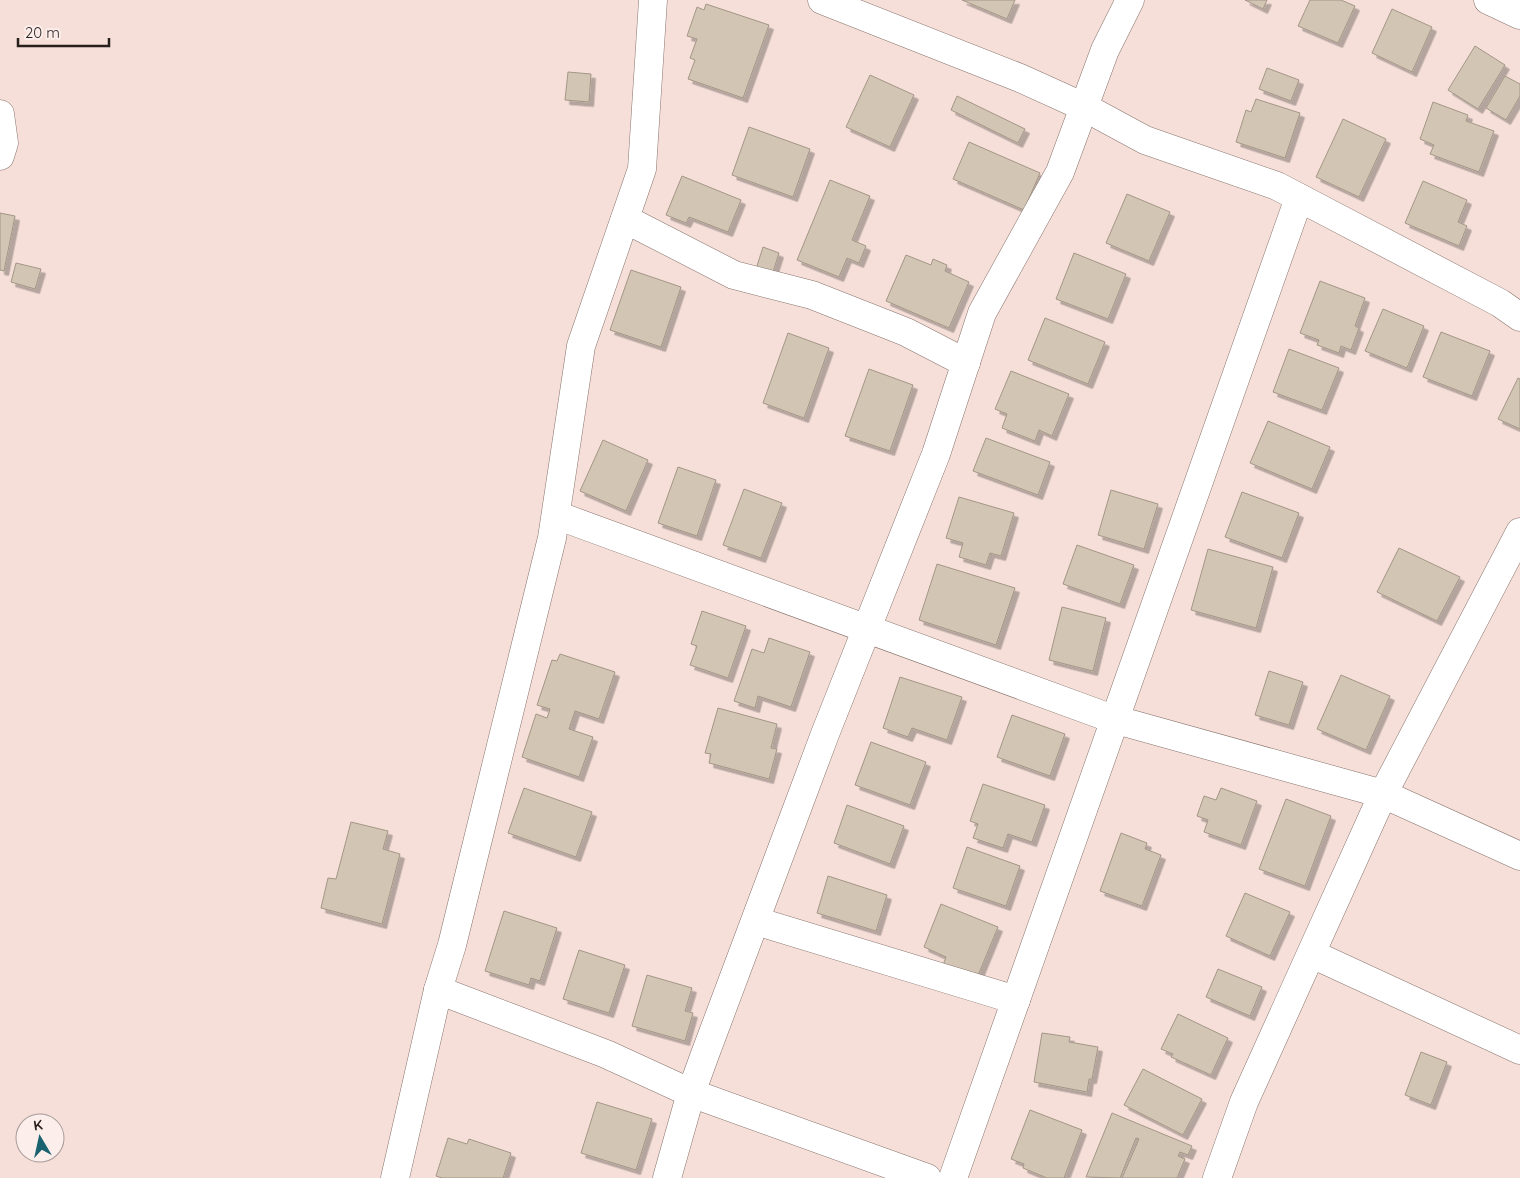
<svg xmlns="http://www.w3.org/2000/svg" width="1520" height="1178" font-family="Quicksand,sans-serif">
<style>
.building{fill:#d2c5b4;stroke:#a39686;filter:url(#shadow)}
.lines{fill:none;stroke-linecap:round;stroke-linejoin:round}
.minor-casing{stroke:#88746e;stroke-width:29}
.minor{stroke:#fff;stroke-width:28}
</style>
<defs>
<filter id="shadow"><feDropShadow dx="4.5" dy="4.5" stdDeviation="0" flood-color="#0004"/></filter>
</defs>
<rect width="100%" height="100%" fill="#f6dfd8"/>
<!-- building -->
<g class="building">
<path d="M962 0H1015L1007 19Z"/>
<path d="M1245 0H1267L1263 9Z"/>
<path d="M1310 0H1341L1355 6 1338 43 1298 26Z"/>
<path d="M706 4 769 25 743 98 688 79 695 60 690 58 697 39 687 36 697 7 704 10Z"/>
<path d="M1392 9 1432 27 1412 72 1372 53Z"/>
<path d="M1475 46 1505 65 1478 109 1448 90Z"/>
<path d="M1267 68 1299 80 1291 101 1259 89Z"/>
<path d="M568 72 591 74 589 102 565 100Z"/>
<path d="M870 75 914 95 890 147 846 127Z"/>
<path d="M1505 76 1520 84V96L1506 120 1486 108Z"/>
<path d="M957 96 1025 129 1018 143 951 110Z"/>
<path d="M1256 99 1300 113 1285 158 1236 142 1246 110 1251 112Z"/>
<path d="M1433 102 1468 115 1466 121 1494 131 1479 172 1430 154 1434 145 1420 139Z"/>
<path d="M1343 119 1386 139 1359 197 1316 177Z"/>
<path d="M749 127 810 149 793 197 732 175Z"/>
<path d="M969 142 1040 173 1024 210 953 179Z"/>
<path d="M682 176 741 200 728 232 689 217 686 223 666 215Z"/>
<path d="M830 180 870 196 852 240 866 246 859 263 847 258 839 277 797 260Z"/>
<path d="M1423 181 1467 200 1458 222 1467 226 1459 246 1405 223Z"/>
<path d="M1127 194 1170 212 1149 261 1106 243Z"/>
<path d="M0 213 15 216 4 271 0 270Z"/>
<path d="M763 247 779 253 772 275 756 269Z"/>
<path d="M1074 253 1126 274 1108 319 1056 299Z"/>
<path d="M906 255 931 265 933 259 947 265 945 271 969 282 949 328 886 301Z"/>
<path d="M16 263 41 269 35 289 11 282Z"/>
<path d="M631 270 681 287 661 347 610 330Z"/>
<path d="M1320 281 1365 298 1355 326 1359 328 1351 350 1341 346 1339 353 1317 345 1319 340 1300 333Z"/>
<path d="M1383 309 1424 326 1407 368 1365 351Z"/>
<path d="M1045 318 1105 342 1088 384 1028 360Z"/>
<path d="M1441 332 1490 351 1472 396 1423 377Z"/>
<path d="M788 333 829 348 804 418 763 403Z"/>
<path d="M1289 349 1339 368 1322 410 1273 392Z"/>
<path d="M869 369 913 385 890 451 845 436Z"/>
<path d="M1011 371 1069 394 1052 436 1039 430 1035 441 1002 428 1007 414 995 409Z"/>
<path d="M1518 378 1520 379V429L1498 419Z"/>
<path d="M1268 421 1330 447 1312 489 1250 463Z"/>
<path d="M986 438 1050 462 1038 495 973 471Z"/>
<path d="M603 440 648 460 626 511 580 491Z"/>
<path d="M678 467 716 480 697 536 658 523Z"/>
<path d="M744 489 782 503 761 558 723 545Z"/>
<path d="M1111 490 1158 504 1144 549 1098 535Z"/>
<path d="M1242 492 1299 513 1282 558 1225 537Z"/>
<path d="M959 497 1014 513 1001 556 990 553 986 565 959 557 963 543 946 538Z"/>
<path d="M1077 545 1134 565 1120 604 1063 584Z"/>
<path d="M1399 548 1460 577 1437 621 1377 592Z"/>
<path d="M1208 549 1273 567 1256 628 1191 610Z"/>
<path d="M937 564 1015 588 996 645 919 620Z"/>
<path d="M1062 607 1106 618 1093 671 1049 660Z"/>
<path d="M702 611 746 626 728 678 690 665 697 646 691 644Z"/>
<path d="M769 638 810 652 791 707 758 696 755 708 734 701 752 649 764 653Z"/>
<path d="M560 654 615 672 599 719 575 711 569 729 593 737 579 777 522 757 536 714 547 718 550 709 537 705 552 660 557 661Z"/>
<path d="M1269 671 1303 682 1289 725 1255 715Z"/>
<path d="M1341 675 1390 696 1366 750 1317 729Z"/>
<path d="M900 677 962 697 947 740 912 728 908 737 883 728Z"/>
<path d="M718 708 777 724 771 748 777 749 769 779 709 763 711 754 705 753Z"/>
<path d="M1012 715 1065 734 1050 776 997 757Z"/>
<path d="M871 742 926 762 910 805 855 785Z"/>
<path d="M983 784 1045 805 1032 842 1008 834 1003 848 973 838 978 824 970 821Z"/>
<path d="M524 788 592 812 576 857 508 833Z"/>
<path d="M1221 788 1257 801 1241 845 1204 832 1208 820 1197 816 1204 796 1216 800Z"/>
<path d="M1286 799 1331 816 1305 886 1259 869Z"/>
<path d="M847 805 904 826 890 864 834 843Z"/>
<path d="M351 822 388 831 383 849 400 854 382 924 321 908 328 878 336 879Z"/>
<path d="M1121 833 1147 843 1145 849 1161 855 1142 906 1100 891Z"/>
<path d="M967 847 1020 866 1006 906 953 888Z"/>
<path d="M828 876 887 895 876 931 817 913Z"/>
<path d="M1245 893 1290 912 1270 956 1226 936Z"/>
<path d="M941 904 998 927 977 978 943 965 946 957 924 947Z"/>
<path d="M504 911 557 928 540 981 531 978 529 985 485 971Z"/>
<path d="M579 950 625 965 609 1013 563 999Z"/>
<path d="M1218 969 1262 987 1250 1016 1206 997Z"/>
<path d="M647 975 692 988 685 1011 693 1013 685 1041 632 1026Z"/>
<path d="M1178 1014 1228 1038 1211 1075 1171 1057 1173 1054 1161 1049Z"/>
<path d="M1042 1033 1070 1037 1069 1042 1098 1047 1092 1079H1089L1087 1092 1034 1082Z"/>
<path d="M1421 1052 1447 1062 1431 1105 1405 1095Z"/>
<path d="M1143 1069 1202 1099 1183 1135 1124 1105Z"/>
<path d="M597 1102 652 1119 636 1170 581 1153Z"/>
<path d="M1030 1110 1082 1130 1064 1178H1047L1023 1168 1024 1164 1011 1159Z"/>
<path d="M1112 1113 1192 1146 1188 1155 1180 1152 1178 1156 1185 1159 1177 1178H1122L1139 1139 1136 1138 1120 1178 1086 1177Z"/>
<path d="M448 1138 467 1144 469 1139 511 1153 503 1178H442L436 1176Z"/>
</g>
<g class="lines">
<defs>
<g id="minor">
<path d="M822 0 1020 78 1084 107 1145 140 1277 186 1500 303 1520 317"/>
<path d="M1488 0 1520 15"/>
<path d="M0 114 4 143 0 156"/>
<path d="M625 219 734 275 812 295 906 332 966 363"/>
<path d="M556 515 1113 719 1383 794 1520 856"/>
<path d="M756 921 1016 1000"/>
<path d="M1312 954 1520 1050"/>
<path d="M438 990 606 1054 691 1093 927 1178"/>
<path d="M395 1178 438 990 452 945 552 538 581 346 642 169 653 0"/>
<path d="M667 1178 691 1093 704 1057 825 734 936 454 982 313 1060 172 1105 50 1130 0"/>
<path d="M953 1178 1299 198"/>
<path d="M1217 1178 1244 1102 1383 794 1520 532"/>
</g>
</defs>
<!-- minor casing -->
<use href="#minor" class="minor-casing"/>
<!-- minor -->
<use href="#minor" class="minor"/>
</g>
<!-- north arrow -->
<g transform="translate(40 1138) rotate(351)"><circle r="24" fill="#fceeea" stroke="#a79b98"/>
<path d="M0-4L9 19L0 12L-9 19Z" fill="#196370"/>
<text y="-8" font-size="14" font-weight="bold" text-anchor="middle" fill="#271f1c">K</text>
</g>
<!-- scale -->
<path d="M18 38v8h91v-8" fill="none" stroke="#271f1c" stroke-width="2.5"/>
<text x="25" y="38" font-size="15" fill="#271f1c" stroke="#fceeea" stroke-width="4" paint-order="stroke">20 m</text>
</svg>
